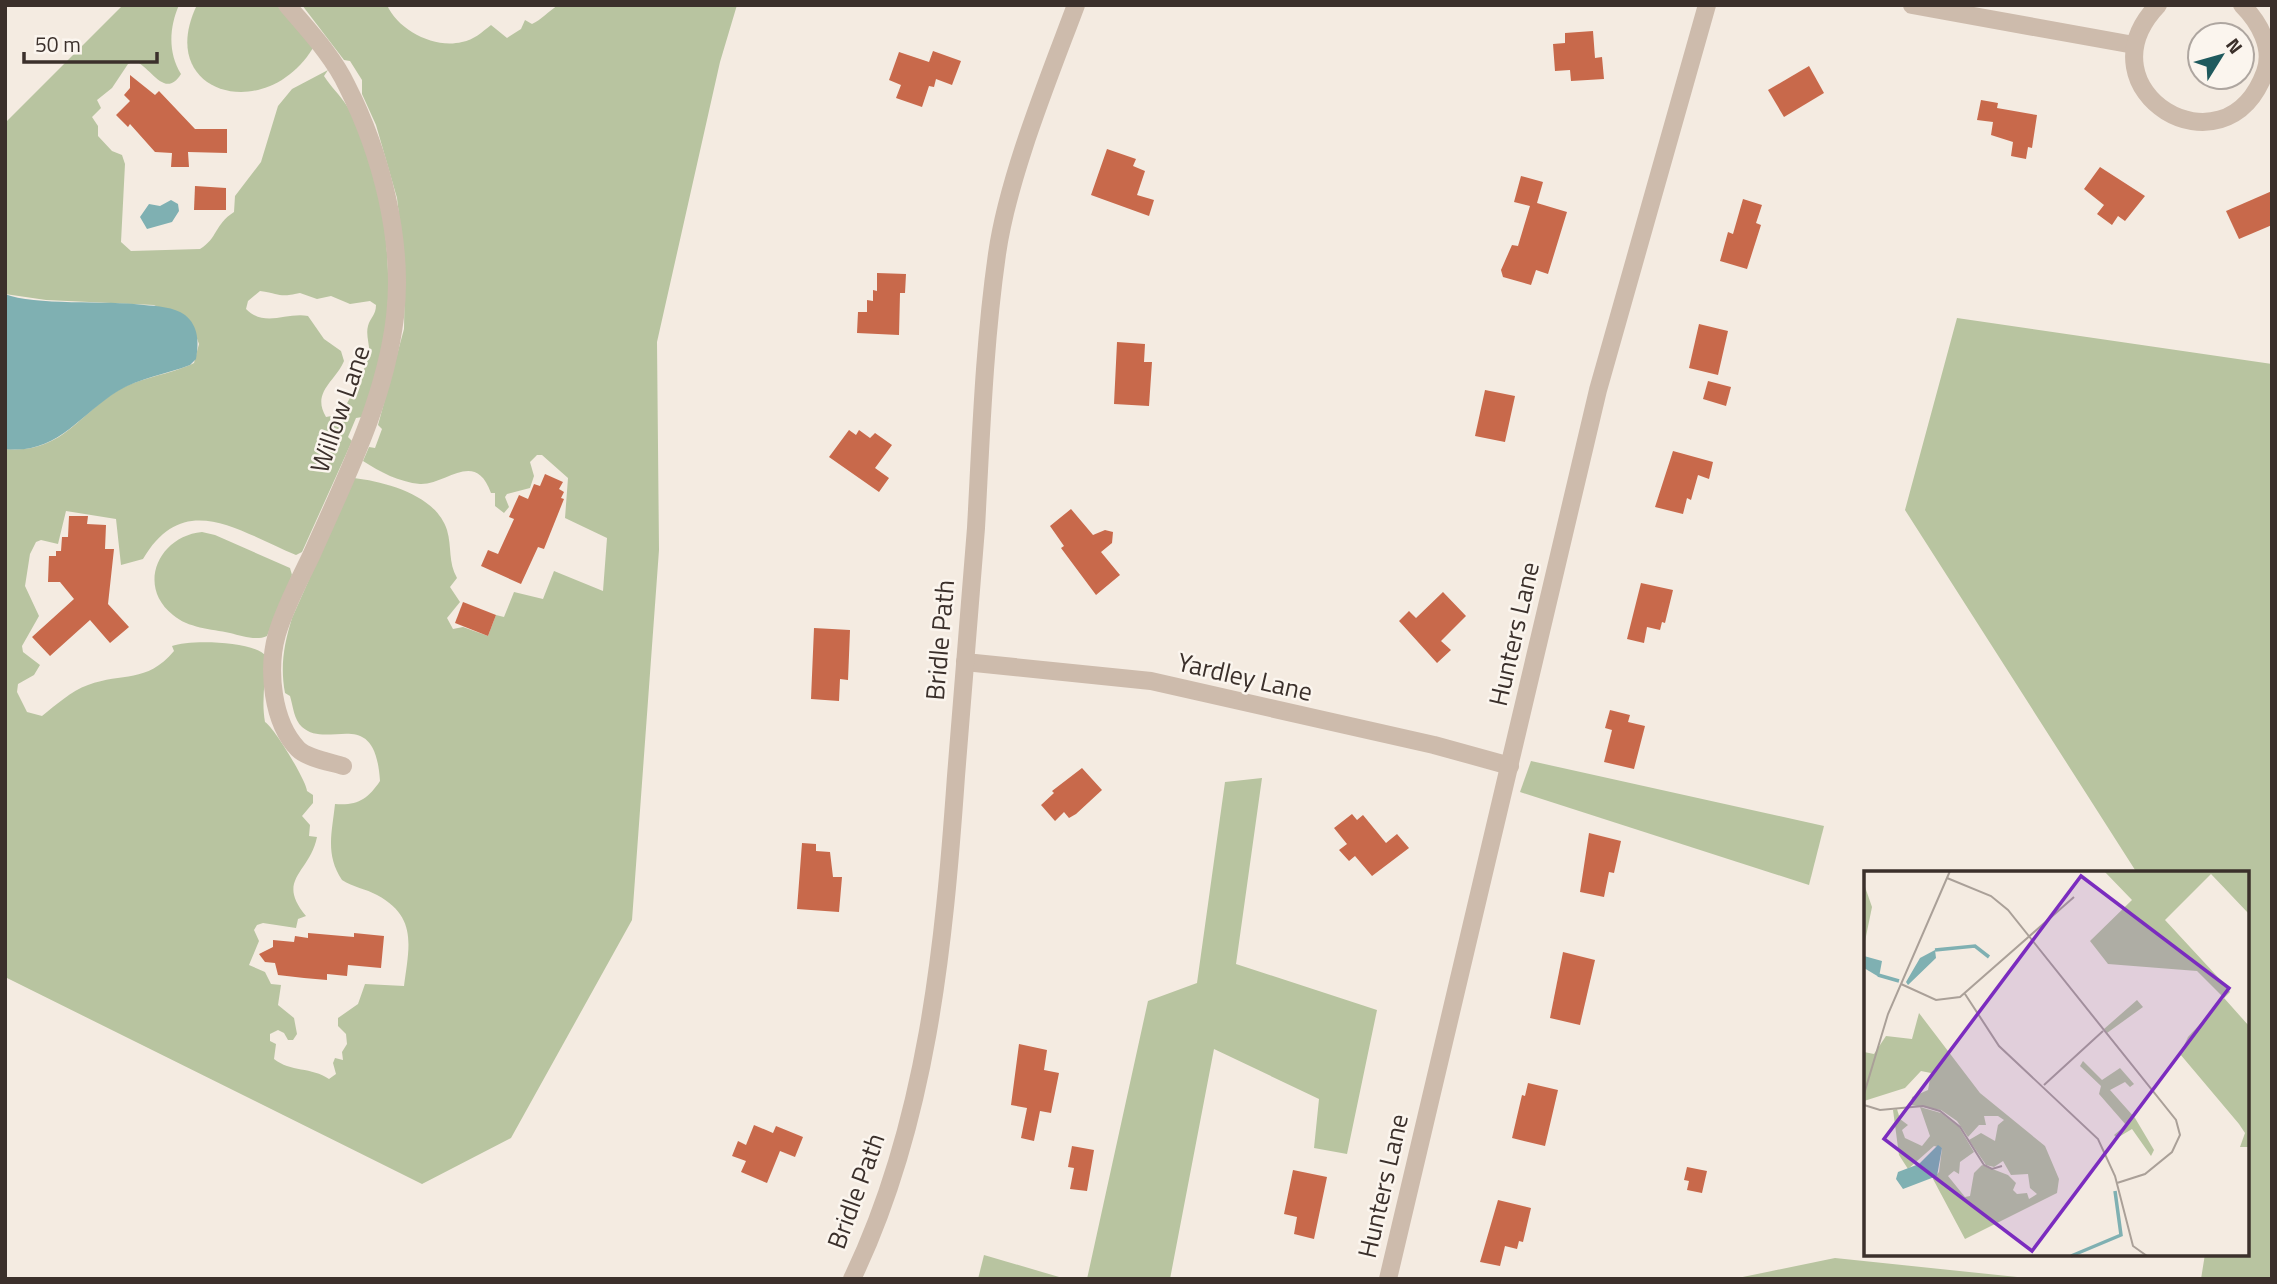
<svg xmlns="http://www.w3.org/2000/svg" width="2277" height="1284" font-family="'Titillium Web',sans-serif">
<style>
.green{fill:#b8c4a0;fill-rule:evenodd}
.water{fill:#7fb0b2}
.building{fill:#c8694b}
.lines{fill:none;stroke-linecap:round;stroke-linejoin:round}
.minor{stroke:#cdbbac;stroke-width:18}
.labels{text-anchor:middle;stroke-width:5;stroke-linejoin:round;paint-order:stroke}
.street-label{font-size:26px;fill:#3b302b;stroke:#fbf5ee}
.inset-river{fill:none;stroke:#7fb0b2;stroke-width:3.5}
.inset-road{fill:none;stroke:#aaa098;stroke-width:2}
.view{fill:#7b2cbf;fill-opacity:0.15;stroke:#7b2cbf;stroke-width:3.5}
.inset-edge{fill:none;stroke:#3b302b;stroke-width:3.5}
</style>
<rect width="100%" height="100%" fill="#f4ebe1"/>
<!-- green -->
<g class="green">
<path d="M123 5H179C169 28 168 53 181 74 165 100 151 67 135 61L128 64 112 88 97 100 101 108 92 117 98 126V136L112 151 122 155 125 164 121 242 131 251 200 249C218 238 214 225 234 212L235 196 261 162 278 106 292 89 328 70 324 76C331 87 340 95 347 106 382 161 392 254 387 318 384 352 372 385 362 417L356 418 348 437 352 441 302 552 296 555C238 531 184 489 143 559L121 565 116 519 66 511 58 544 41 540 36 542 30 554 25 586 39 616 22 646 23 652 40 665 34 675 18 684 17 692 27 712 42 716C56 705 71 691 88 685 123 672 146 684 174 651L172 646C190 639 254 641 266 656 266 679 261 700 265 722 274 727 307 782 307 791L313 795V803L302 816 310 825 309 836 317 837C310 873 275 879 306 916L298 919 296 928 263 923 257 925 254 930 259 941 249 965 265 972 271 984 281 985 278 1005 294 1018 297 1034 293 1040H288L284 1033 278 1030 270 1034V1041L276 1044 274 1059C290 1072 312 1067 329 1079L336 1074 333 1063 335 1058 343 1060 342 1052 347 1044 346 1034 338 1026V1018L358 1004 365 984 404 986C409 947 418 917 377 895 366 889 353 887 342 880 325 854 332 833 335 804 357 806 368 799 380 781 375 703 329 751 302 727 294 720 293 706 290 696L285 693C280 666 284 644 292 618L354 478C386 482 436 495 447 530 452 547 448 562 457 578L450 587 460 602 447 618 453 629 463 627 488 636 496 615 504 617 514 592 543 599 554 571 603 591 607 538 565 518 568 478 542 455H537L530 462 534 476 530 488 507 494 505 497 509 507 504 513 495 506V493H491C475 449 447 485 420 484 399 482 380 472 363 461L369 447 375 448 382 429 378 425 404 329 405 267 397 198 376 125 362 94V80L350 61 344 60 302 5H387C398 30 434 49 462 42 474 40 482 32 491 25L507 38 521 29 525 20 532 24C541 20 549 11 558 5H737L720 62 657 342 659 550 632 920 511 1138 422 1184 5 977V449C61 454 77 416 117 391 140 377 170 375 194 363L199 344 192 325 154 305 46 300 5 294V123ZM260 291C282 294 278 298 300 293L317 299 331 296 350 304 370 301 376 305C376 315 370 318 368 326 365 337 372 348 368 359 361 379 350 396 342 414L326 417C311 392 336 381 344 361L341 351 324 339 308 316C286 312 265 328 246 309L248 301Z"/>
<path d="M197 5H277L313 48C265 126 154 93 197 5Z"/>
<path d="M1957 318 2272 364V1273L2269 1279H2201L2205 1254H2247V873H2137L1905 510Z"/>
<path d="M202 532 215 535 290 568 292 575 267 636C256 641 242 636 230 633 211 629 188 628 173 615 136 586 159 536 202 532Z"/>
<path d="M1531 761 1824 826 1809 885 1520 792Z"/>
<path d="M1262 778 1236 964 1377 1010 1347 1154 1314 1148 1319 1099 1214 1049 1170 1279H1087L1148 1001 1197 983 1225 782Z"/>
<path d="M984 1255 1066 1279H978Z"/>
<path d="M1835 1258 2036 1279H1733Z"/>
</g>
<!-- water -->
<g class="water">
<path d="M171 200 178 204 179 211 172 222 147 229 140 217 149 204 160 206Z"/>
<path d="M5 294C34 306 107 300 144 305 157 306 174 307 185 315 199 326 199 344 196 359L190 365C167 374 139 378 118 391 79 415 57 455 5 449Z"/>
</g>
<!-- building -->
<g class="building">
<path d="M1593 31 1595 58 1602 57 1604 79 1571 81 1570 70 1555 71 1553 44 1565 43V33Z"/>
<path d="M933 51 961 61 952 85 936 79 934 87 929 86 922 107 896 98 901 85 889 80 899 52 929 62Z"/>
<path d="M1809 66 1824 93 1784 117 1768 90Z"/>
<path d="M130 75 155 95 159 91 195 129H227V153L188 152 189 167H171L172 153 155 152 130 124 128 127 116 115 130 101 124 95 130 88Z"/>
<path d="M1981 100 1998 103 1997 108 2037 115 2032 148 2028 147 2026 159 2011 156 2013 142 1991 135 1993 122 1977 120Z"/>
<path d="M1107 149 1136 159 1133 166 1145 171 1137 195 1154 200 1149 216 1091 195Z"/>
<path d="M2100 167 2145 196 2125 221 2118 216 2112 225 2097 214 2104 205 2084 189Z"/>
<path d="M1521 176 1543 182 1537 203 1567 212 1548 274 1536 270 1531 285 1503 277 1501 270 1512 245 1518 246 1530 206 1514 202Z"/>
<path d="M195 186 226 188V210H194Z"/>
<path d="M2272 191V225L2239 239 2226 211Z"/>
<path d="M1743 199 1762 205 1756 223 1761 225 1747 269 1720 261 1728 232 1733 234Z"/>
<path d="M877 273 906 274 905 293H900L899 335 857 333 858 312H867V300L873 301V290L877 291Z"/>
<path d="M1699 324 1728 331 1718 375 1689 368Z"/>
<path d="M1117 342 1145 344 1144 362H1152L1149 406 1114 404Z"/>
<path d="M1708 381 1731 387 1726 406 1703 399Z"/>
<path d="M1485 390 1515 396 1505 442 1475 436Z"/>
<path d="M849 430 856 435 859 430 870 438 875 433 892 445 875 468 889 478 879 492 829 457Z"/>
<path d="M1673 451 1713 462 1709 479 1698 475 1691 500 1687 498 1683 514 1655 507Z"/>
<path d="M545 474 563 482 559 489 564 492 561 498 564 499 544 549 538 547 521 584 481 566 488 550 498 554 514 519 509 517 519 495 528 499 534 484 540 486Z"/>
<path d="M1071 509 1093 535 1105 530 1113 532 1112 543 1101 552 1120 575 1096 595 1061 548 1064 546 1050 526Z"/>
<path d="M69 516H88L87 524 106 525 105 549H114L108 604 129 627 110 643 90 620 50 656 32 637 74 599 60 582H48L49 556H56V551H61L62 537H68Z"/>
<path d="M1641 583 1673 590 1665 623 1662 622 1660 630 1647 627 1644 643 1627 639Z"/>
<path d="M1443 592 1466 616 1441 641 1451 650 1437 663 1399 621 1409 611 1416 618Z"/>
<path d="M463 602 496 615 488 636 455 623Z"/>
<path d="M814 628 850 630 848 680 840 679 839 701 811 699Z"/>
<path d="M1610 710 1630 715 1628 722 1645 726 1634 769 1604 762 1612 730 1605 728Z"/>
<path d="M1082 768 1102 790 1076 814 1069 818 1064 812 1055 821 1041 805 1054 793 1052 791Z"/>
<path d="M1352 814 1357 820 1363 815 1386 843 1397 834 1409 848 1372 876 1355 856 1349 861 1339 850 1347 844 1334 828Z"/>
<path d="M1589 833 1621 841 1614 873 1609 872 1604 897 1580 892Z"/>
<path d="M802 843 816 844V851L830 852 833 877H842L839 912 797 909Z"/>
<path d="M308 933 354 937V933L384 936 381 968 348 965 347 976 327 974V980L304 978 278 975 275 963 265 962 259 954 273 947V940L294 942 295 936 308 938Z"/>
<path d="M1563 952 1595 960 1580 1025 1550 1018Z"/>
<path d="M1019 1044 1047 1050 1044 1070 1059 1073 1051 1113 1040 1111 1034 1141 1021 1138 1027 1108 1011 1105Z"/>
<path d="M1528 1083 1558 1090 1545 1146 1512 1138 1522 1095 1525 1096Z"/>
<path d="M754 1125 773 1133 776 1126 803 1137 795 1157 780 1151 767 1183 741 1172 746 1161 732 1156 738 1141 746 1145Z"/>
<path d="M1072 1146 1094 1150 1087 1191 1070 1189 1074 1168 1068 1167Z"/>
<path d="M1687 1167 1707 1171 1702 1193 1687 1190 1689 1181 1684 1180Z"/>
<path d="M1293 1170 1327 1177 1314 1239 1294 1234 1297 1217 1284 1214Z"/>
<path d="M1498 1200 1531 1208 1523 1242 1519 1241 1517 1249 1505 1246 1500 1266 1480 1262Z"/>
</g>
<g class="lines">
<!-- minor -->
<g class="minor">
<path d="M287 5C308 30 333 56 347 86 381 153 404 241 395 317 385 401 345 479 311 556 299 581 285 607 277 634 267 669 272 722 298 749 307 758 330 762 343 766"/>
<path d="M1912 5 2134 45"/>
<path d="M2158 5C2077 90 2225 181 2265 72 2274 48 2259 22 2242 5"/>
<path d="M965 662 1151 681 1434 745 1510 766"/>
<path d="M852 1279C927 1123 944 947 956 776 962 693 970 611 976 528 981 437 984 345 997 254 1008 177 1048 80 1076 5"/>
<path d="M1388 1279 1598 390 1707 5"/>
</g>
</g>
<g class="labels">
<!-- street labels -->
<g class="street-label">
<text transform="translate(340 409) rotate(-71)" y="9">Willow Lane</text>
<text transform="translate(1514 634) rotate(-77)" y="9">Hunters Lane</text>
<text transform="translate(940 640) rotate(-85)" y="9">Bridle Path</text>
<text transform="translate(1245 677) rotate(13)" y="9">Yardley Lane</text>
<text transform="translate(1383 1186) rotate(-77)" y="9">Hunters Lane</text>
<text transform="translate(856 1191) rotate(-70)" y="9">Bridle Path</text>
</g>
</g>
<!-- overview -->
<g transform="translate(1864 871)">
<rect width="385" height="385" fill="#f4ebe1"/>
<path d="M240 0H385V43L347 3 301 49 363 116 366 121 360 127 385 155V276H376L381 262 375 253 316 183 324 166 360 127 333 100 244 93 226 70 268 29ZM0 13 8 36 0 75ZM273 129 279 136 243 162 240 158ZM55 142 116 222 181 275 195 308 193 322 101 368 69 308 75 301 78 277 70 275 44 298 35 284 29 239 33 238 36 248 44 254 38 259 41 267 58 275 66 265 56 236 77 242 95 256 110 281 96 291 95 303 90 300 84 305 101 326 106 325 110 302 118 294 144 304 152 312 149 319 153 323 163 322 165 328 173 323 166 317 164 303 147 304 139 290 130 296 122 294 105 269 117 262 131 270 134 254 140 249 134 245H120L122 254H115L104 266 93 250 77 239 47 234 48 226 64 219 67 202 57 200 41 217 0 230V181L10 183 22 165 48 168ZM219 190 238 209 256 197 270 213 266 216 261 211 246 219 271 247 290 279 287 285 268 258 253 267 250 264 262 254 235 223 237 215 216 195Z" fill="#b8c4a0"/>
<path d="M71 79 72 87 44 114 42 111 56 87ZM0 85 18 90 15 106 0 97ZM74 274 78 277 73 305 39 318 32 308 34 301 55 293Z" fill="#7fb0b2"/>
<path class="inset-river" d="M71 79 111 75 125 86M14 104 35 110M207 385 257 364 251 320"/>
<path class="inset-road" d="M83 7 127 25 144 39 312 249 316 264 308 281 281 303 253 312M37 113 72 129 96 126 210 26M101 123 135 175 234 268 251 305 269 375 283 385M180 214 239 160M0 223 24 143 86 0M0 234 16 239 59 235 76 240 96 256 120 294 128 298 138 295"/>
<path class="view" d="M217 5 365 117 168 380 20 268Z"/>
<rect width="385" height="385" class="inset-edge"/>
</g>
<!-- border -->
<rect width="2277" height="1284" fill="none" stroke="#3b302b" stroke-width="14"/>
<!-- north arrow -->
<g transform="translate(2221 56) rotate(53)"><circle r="33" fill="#fbf5ee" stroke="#aea6a0" stroke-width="2"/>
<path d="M0-5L12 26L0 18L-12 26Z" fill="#1f5a5e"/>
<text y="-10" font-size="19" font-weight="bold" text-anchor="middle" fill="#3b302b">N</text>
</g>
<!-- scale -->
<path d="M24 52v10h133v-10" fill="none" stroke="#3b302b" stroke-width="3.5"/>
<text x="35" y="52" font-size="21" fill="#3b302b" stroke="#fbf5ee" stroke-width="5" paint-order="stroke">50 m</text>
</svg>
